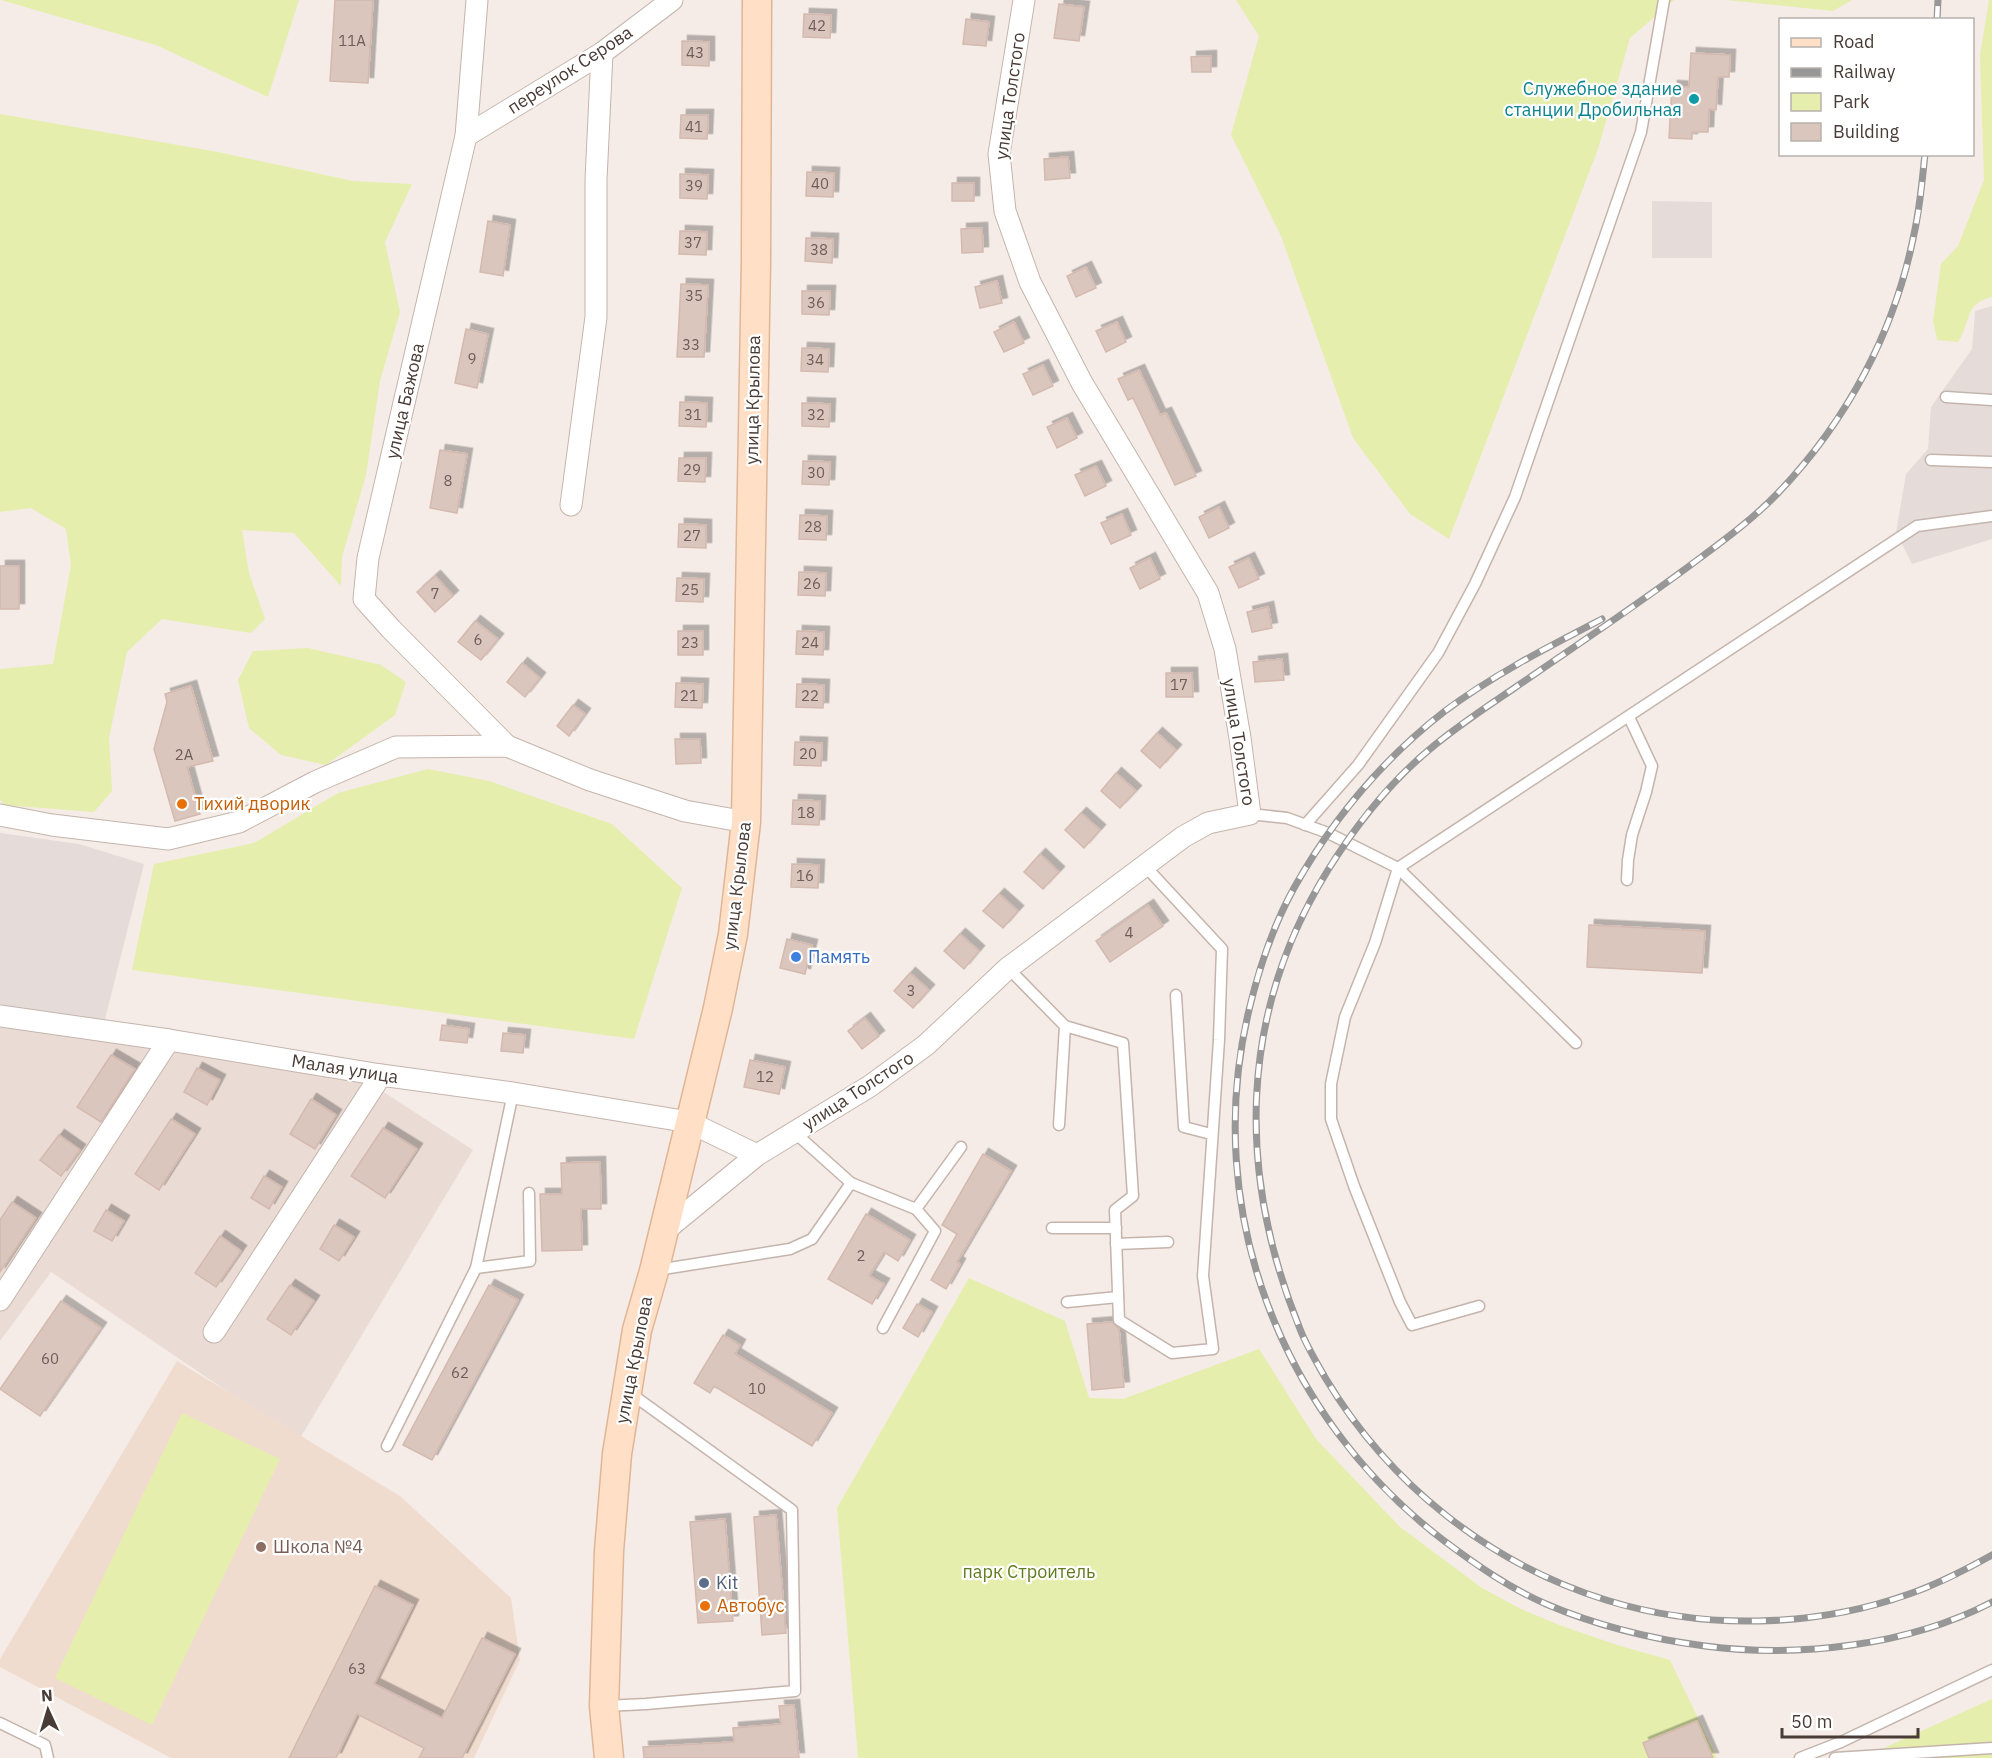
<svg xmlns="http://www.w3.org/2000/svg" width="1992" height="1758" font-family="'IBM Plex Sans',sans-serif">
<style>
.residential{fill:#eadcd5}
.industrial{fill:#e5dcd9}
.education{fill:#f0dccf}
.green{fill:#e5eeac}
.building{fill:#dbc6be;stroke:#d4b9ae;stroke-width:1.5;filter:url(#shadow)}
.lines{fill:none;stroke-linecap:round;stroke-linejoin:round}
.service-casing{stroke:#c5b4ab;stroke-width:13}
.minor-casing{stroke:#c5b4ab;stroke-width:23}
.secondary-casing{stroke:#e0b596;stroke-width:31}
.service{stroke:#fff;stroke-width:10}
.minor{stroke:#fff;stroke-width:21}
.secondary{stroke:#ffe0c7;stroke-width:28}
.rail-casing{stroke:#979797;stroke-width:7}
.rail{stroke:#fff;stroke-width:4.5;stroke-dasharray:14;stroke-linecap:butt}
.culture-dot{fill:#0f9aa8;stroke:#fff;stroke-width:2}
.food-dot{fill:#e8710a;stroke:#fff;stroke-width:2}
.shop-dot{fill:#3f7fe0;stroke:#fff;stroke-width:2}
.education-dot{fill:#8d6e63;stroke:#fff;stroke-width:2}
.service-dot{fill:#5c6f8a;stroke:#fff;stroke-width:2}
.labels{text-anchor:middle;stroke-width:4.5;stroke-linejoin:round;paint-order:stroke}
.number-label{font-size:15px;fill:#6e5e57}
.street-label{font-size:18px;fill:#493b35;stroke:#fff}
.culture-label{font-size:18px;fill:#0d838f;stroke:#fff;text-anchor:end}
.food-label{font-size:18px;fill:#c56008;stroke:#fff;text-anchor:start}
.shop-label{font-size:18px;fill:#366cbe;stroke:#fff;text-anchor:start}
.education-label{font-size:18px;fill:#785e54;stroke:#fff;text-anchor:start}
.park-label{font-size:18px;fill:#617c20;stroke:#fff}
.service-label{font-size:18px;fill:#4e5e75;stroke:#fff;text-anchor:start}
</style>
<defs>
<filter id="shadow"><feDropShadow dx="5.5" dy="-5.5" stdDeviation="0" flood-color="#0004"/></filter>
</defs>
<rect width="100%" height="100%" fill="#f5ece7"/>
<!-- residential -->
<path class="residential" d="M0 1025 365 1080 473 1150 299 1440 51 1272 0 1341Z"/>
<!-- industrial -->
<g class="industrial">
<path d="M1652 201 1712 202V258H1652Z"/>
<path d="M1992 306V539L1912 564 1896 532 1906 474 1928 449 1931 407 1972 349 1975 311Z"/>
<path d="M0 833 79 844 144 864 104 1023 0 1008Z"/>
</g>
<!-- education -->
<path class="education" d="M177 1361 400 1496 511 1598 520 1660 474 1758H171L0 1667V1659Z"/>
<!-- green -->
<g class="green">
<path d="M1 0H299L268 97 156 45Z"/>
<path d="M1236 0H1674L1630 38 1598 149 1449 539 1410 514 1353 438 1281 236 1231 135 1259 36Z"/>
<path d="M1727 0H1852L1833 11Z"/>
<path d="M1989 0H1992V297C1964 303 1971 323 1958 342L1937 340 1933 321 1941 264 1958 246 1984 180 1980 55Z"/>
<path d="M0 114 218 152 353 181 412 184 385 242 400 312 380 381 366 475 342 557 341 586 294 533 242 530 249 573 265 619 251 633 162 619 127 652 109 738 112 791 94 812 4 805 0 799V669L53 664 71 565 66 529 31 508 0 512Z"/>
<path d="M308 648 381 665 406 682 395 715 326 765 281 755 249 728 238 680 253 651Z"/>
<path d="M428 769 489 781 612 824 682 888 634 1039 132 970 154 864 254 843 338 793Z"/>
<path d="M969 1278 1065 1321 1089 1398 1123 1399 1259 1349 1316 1439 1400 1527 1482 1588 1521 1609 1559 1625 1617 1645 1670 1660 1717 1758H858L837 1508Z"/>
<path d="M182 1413 280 1459 152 1725 55 1678Z"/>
<path d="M1992 1699V1758H1862Z"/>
</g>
<!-- building -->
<g class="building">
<path d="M335 0H373L368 83 330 81Z"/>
<path d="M1059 4 1084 7 1079 41 1054 38Z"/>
<path d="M804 14 831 15 830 38 803 37Z"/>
<path d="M966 19 989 22 986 46 963 44Z"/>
<path d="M682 41 709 42V66L682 65Z"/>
<path d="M1691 53 1730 55 1729 77H1718L1716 110 1709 109 1708 132H1692V139L1669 138 1672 86 1689 87Z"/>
<path d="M1211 56V72H1192L1191 57Z"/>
<path d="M681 115H708L707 139 680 138Z"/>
<path d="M1068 157 1070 178 1045 180 1044 159Z"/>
<path d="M807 172 834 173 833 197 806 196Z"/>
<path d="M680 174 708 175 707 199 680 198Z"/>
<rect x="952" y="183" width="22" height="18"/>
<path d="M488 221 510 225 503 276 480 272Z"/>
<path d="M982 228 983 252 962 253 961 229Z"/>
<path d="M680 231 707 232 706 255 679 254Z"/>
<path d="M806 238 833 239 832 263 805 261Z"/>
<path d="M1086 267 1096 288 1076 297 1067 276Z"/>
<path d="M997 281 1002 303 980 308 975 287Z"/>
<path d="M681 284 708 285 704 357H677Z"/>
<path d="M802 291H830L829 315 802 314Z"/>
<path d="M1014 322 1024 343 1004 352 994 332Z"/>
<path d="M1117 322 1126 342 1106 352 1096 331Z"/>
<path d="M466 329 488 334 477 388 455 383Z"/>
<path d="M802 348 829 349 828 372 801 371Z"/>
<path d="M1043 365 1053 386 1033 395 1023 374Z"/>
<path d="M1139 370 1160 415 1166 413 1196 476 1175 485 1133 398 1128 400 1118 379Z"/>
<path d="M680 402 707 403 706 427 679 426Z"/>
<path d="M802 403 830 404 829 427 802 426Z"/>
<path d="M1067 418 1077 438 1057 448 1047 427Z"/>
<path d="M440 450 467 454 457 513 430 508Z"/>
<path d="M679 458H706L705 482 678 481Z"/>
<path d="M803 461 830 462 829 485 802 484Z"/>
<path d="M1096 466 1106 486 1085 496 1075 475Z"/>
<path d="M1219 507 1229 528 1209 538 1199 517Z"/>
<path d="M1122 514 1131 535 1111 544 1101 523Z"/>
<path d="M800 515 827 516 826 540 799 539Z"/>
<path d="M679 524 706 525V548L678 547Z"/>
<path d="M1150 558 1160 579 1140 589 1130 568Z"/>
<path d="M1249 558 1259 579 1239 588 1229 567Z"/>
<rect x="0" y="566" width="19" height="43"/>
<path d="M799 572 826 573 825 596 798 595Z"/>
<path d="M435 576 453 596 435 612 417 592Z"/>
<path d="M677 578 704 579 703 602 676 601Z"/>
<path d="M1268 607 1272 628 1252 632 1247 612Z"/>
<path d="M475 621 498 639 481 660 458 642Z"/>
<rect x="678" y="631" width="25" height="24"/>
<path d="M797 631 824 632 823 655 796 654Z"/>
<path d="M1282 659 1284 680 1255 682 1253 662Z"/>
<path d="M522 663 540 678 525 697 507 682Z"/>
<path d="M1166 673H1192L1193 697H1166Z"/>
<path d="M676 683 703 684 702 708 675 707Z"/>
<path d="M797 684 824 685 823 708 796 707Z"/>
<path d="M191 686 213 761 187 767 200 814 175 821 154 749 167 702 165 694Z"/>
<path d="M573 705 585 714 569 736 557 726Z"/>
<path d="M1157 733 1176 750 1160 768 1141 751Z"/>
<path d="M675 739H700L701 763 676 764Z"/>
<path d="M795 742 822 743 821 766 794 765Z"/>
<path d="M1116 773 1136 791 1120 808 1101 791Z"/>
<path d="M793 800 820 801 819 825 792 824Z"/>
<path d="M1081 813 1100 830 1084 848 1065 830Z"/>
<path d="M1040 854 1059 872 1043 889 1024 872Z"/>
<path d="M792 864 819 865 818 888 791 887Z"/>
<path d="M999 894 1018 911 1003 928 983 911Z"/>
<path d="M1148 905 1163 926 1110 962 1096 941Z"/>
<path d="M1589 925 1705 931 1702 973 1587 967Z"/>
<path d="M960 934 979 951 964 969 944 951Z"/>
<path d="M787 939 812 945 805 974 780 968Z"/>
<path d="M910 973 929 990 913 1008 894 991Z"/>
<path d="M865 1018 879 1036 862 1049 848 1031Z"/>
<path d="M442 1025 469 1029 467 1043 440 1040Z"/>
<path d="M503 1033 525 1035 523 1053 501 1051Z"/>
<path d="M111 1055 135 1069 101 1122 77 1107Z"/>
<path d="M750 1060 785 1067 779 1094 744 1087Z"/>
<path d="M197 1068 220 1080 207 1105 184 1092Z"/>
<path d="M311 1099 336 1115 315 1149 290 1134Z"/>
<path d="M171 1119 195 1134 159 1190 135 1174Z"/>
<path d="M383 1128 417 1149 385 1198 351 1176Z"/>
<path d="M59 1135 80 1150 61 1176 40 1160Z"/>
<path d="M983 1154 1011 1171 957 1262 960 1264 946 1289 931 1280 957 1234 942 1225Z"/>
<path d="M600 1162 601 1209H581L582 1250 542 1251 540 1194H562L561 1163Z"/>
<path d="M264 1176 282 1187 269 1209 251 1198Z"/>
<path d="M12 1202 36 1218 0 1272V1220Z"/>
<path d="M106 1210 124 1221 112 1241 94 1231Z"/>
<path d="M866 1214 910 1240 898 1261 884 1252 869 1276 884 1284 872 1304 828 1279Z"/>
<path d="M334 1225 354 1237 339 1261 320 1249Z"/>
<path d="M220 1236 241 1251 216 1287 195 1273Z"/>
<path d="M290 1285 314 1301 291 1335 267 1319Z"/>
<path d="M489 1285 518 1300 432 1460 403 1445Z"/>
<path d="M61 1301 101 1328 40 1416 0 1389Z"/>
<path d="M917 1304 932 1312 918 1337 903 1328Z"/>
<path d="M1112 1322 1119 1329 1124 1387 1092 1390 1087 1324Z"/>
<path d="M723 1335 740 1345 735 1354 832 1413 812 1446 714 1386 710 1393 694 1383Z"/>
<path d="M776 1515 786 1633 762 1635 754 1517Z"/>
<path d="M725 1519 733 1621 698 1623 690 1522Z"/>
<path d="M375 1586 413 1605 374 1684 442 1718 482 1638 515 1654 462 1758H419L424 1748 357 1714 336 1758H289Z"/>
<path d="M794 1705 799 1758H644L643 1747 734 1742 733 1728 781 1724 779 1706Z"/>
<path d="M1697 1721 1713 1758H1649L1643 1743Z"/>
</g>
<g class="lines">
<defs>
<g id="service">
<path d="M1946 397 1992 400"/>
<path d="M1931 460 1992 462"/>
<path d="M1250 814 1287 818 1328 833 1398 868 1576 1043"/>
<path d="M1305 825 1358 765 1438 653 1475 584 1515 497 1641 132 1664 0"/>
<path d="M1627 880 1628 860 1632 835 1646 792 1652 766 1629 717"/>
<path d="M1008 968 1065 1026 1123 1043 1133 1196 1115 1210 1119 1320 1172 1353 1213 1349 1203 1276 1219 1040 1222 949 1145 866"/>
<path d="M1176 995 1184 1127 1211 1134"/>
<path d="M1059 1125 1065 1026"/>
<path d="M794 1132 851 1183 916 1209 935 1231 883 1328"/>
<path d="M916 1209 961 1147"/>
<path d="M1052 1228H1116"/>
<path d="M1116 1244 1168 1242"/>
<path d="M476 1268 530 1261 529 1193"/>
<path d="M657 1270 790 1249 812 1239 851 1183"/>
<path d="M1067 1302 1118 1297"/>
<path d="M1479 1306 1412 1325 1400 1302 1354 1186 1331 1119V1084L1345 1017 1375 943 1398 868 1917 526 1992 516"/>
<path d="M387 1446 476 1268 513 1093"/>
<path d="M605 1706 646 1704 795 1691 792 1510 630 1393"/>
<path d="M0 1723 45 1745 48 1758"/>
<path d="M1800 1758 1841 1742 1992 1670"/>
<path d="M1835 1758 1992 1748"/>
</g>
<g id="minor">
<path d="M477 0 466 136 368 558 364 599 391 629 507 746"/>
<path d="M466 136 602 53 672 0"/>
<path d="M571 505 596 317V180L602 53"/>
<path d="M0 815 52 825 168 839 239 822 315 782 396 747 507 746 590 780 685 811 746 822"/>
<path d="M0 1016 169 1040 381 1075 513 1093 689 1122 757 1155"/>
<path d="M663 1232 757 1155 870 1086 926 1045 1008 968 1183 837 1208 823 1250 814 1240 738 1225 649 1208 593 1082 383 1030 282 1005 211 999 154 1024 0"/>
<path d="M0 1300 169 1040"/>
<path d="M214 1332 381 1075"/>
</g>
<path id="secondary" d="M609 1758 604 1706 609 1551 617 1454 637 1330 654 1271 718 1008 733 934 746 822 756 261 757 0"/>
</defs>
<!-- service casing -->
<use href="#service" class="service-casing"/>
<!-- minor casing -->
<use href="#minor" class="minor-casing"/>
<!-- secondary casing -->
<use href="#secondary" class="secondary-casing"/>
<!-- service -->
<use href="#service" class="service"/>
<!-- minor -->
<use href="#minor" class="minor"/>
<!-- secondary -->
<use href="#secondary" class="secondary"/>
<defs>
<g id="rail">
<path d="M1937 20 1938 0"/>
<path d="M1925 154C1922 181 1920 208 1914 234 1895 331 1847 421 1778 493 1755 517 1727 538 1700 558 1639 604 1575 646 1513 689 1485 708 1456 727 1430 749 1388 784 1356 825 1328 870 1238 1015 1237 1174 1300 1329 1307 1347 1317 1363 1326 1379 1389 1484 1490 1564 1606 1600 1703 1630 1814 1628 1909 1594 1938 1584 1965 1570 1992 1555"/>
<path d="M1602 619C1548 647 1493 675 1445 711 1383 759 1332 820 1294 888 1273 926 1259 968 1249 1010 1201 1210 1281 1416 1443 1540 1475 1564 1509 1588 1546 1604 1595 1625 1651 1639 1705 1646 1798 1658 1908 1646 1992 1602"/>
</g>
</defs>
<!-- rail casing -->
<use href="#rail" class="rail-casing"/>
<!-- rail -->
<use href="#rail" class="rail"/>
</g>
<!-- markers -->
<circle class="culture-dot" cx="1694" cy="99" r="6"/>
<g class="food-dot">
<circle cx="182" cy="804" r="6"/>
<circle cx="705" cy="1606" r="6"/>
</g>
<circle class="shop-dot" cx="796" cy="957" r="6"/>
<circle class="education-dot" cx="261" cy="1547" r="6"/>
<circle class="service-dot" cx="704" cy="1583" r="6"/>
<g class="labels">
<!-- number labels -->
<g class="number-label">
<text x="817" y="31">42</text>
<text x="352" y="46">11А</text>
<text x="695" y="58">43</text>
<text x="694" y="132">41</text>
<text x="820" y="189">40</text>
<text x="694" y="191">39</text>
<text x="693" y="248">37</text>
<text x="819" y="255">38</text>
<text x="694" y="301">35</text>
<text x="816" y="308">36</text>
<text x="691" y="350">33</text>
<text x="472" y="364">9</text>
<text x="815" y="365">34</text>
<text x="693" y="420">31</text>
<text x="816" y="420">32</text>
<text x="692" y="475">29</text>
<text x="816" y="478">30</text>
<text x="448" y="486">8</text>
<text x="813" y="532">28</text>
<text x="692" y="541">27</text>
<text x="812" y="589">26</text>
<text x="690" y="595">25</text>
<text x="435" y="599">7</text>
<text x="478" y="645">6</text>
<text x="690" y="648">23</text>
<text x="810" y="648">24</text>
<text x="1179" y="690">17</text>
<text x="689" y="701">21</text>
<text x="810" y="701">22</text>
<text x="808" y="759">20</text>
<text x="184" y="760">2А</text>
<text x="806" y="818">18</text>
<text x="805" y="881">16</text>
<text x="1129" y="938">4</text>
<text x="911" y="996">3</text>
<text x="765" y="1082">12</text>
<text x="861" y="1261">2</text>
<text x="50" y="1364">60</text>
<text x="460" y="1378">62</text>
<text x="757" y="1394">10</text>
<text x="357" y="1674">63</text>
</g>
<!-- street labels -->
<g class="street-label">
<text transform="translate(570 70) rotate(-33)" y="6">переулок Серова</text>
<text transform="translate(1010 96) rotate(-82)" y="6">улица Толстого</text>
<text transform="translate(753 400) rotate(-89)" y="6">улица Крылова</text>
<text transform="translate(405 401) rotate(-77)" y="6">улица Бажова</text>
<text transform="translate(1239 742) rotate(81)" y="6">улица Толстого</text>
<text transform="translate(737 886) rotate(-83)" y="6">улица Крылова</text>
<text transform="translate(345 1069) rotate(9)" y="6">Малая улица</text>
<text transform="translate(858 1091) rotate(-33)" y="6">улица Толстого</text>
<text transform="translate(634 1360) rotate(-79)" y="6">улица Крылова</text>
</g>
<!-- culture labels -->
<g class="culture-label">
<text x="1682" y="95">Служебное здание<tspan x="1682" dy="21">станции Дробильная</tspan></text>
</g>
<!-- food labels -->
<g class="food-label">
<text x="194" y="810">Тихий дворик</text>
<text x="717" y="1612">Автобус</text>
</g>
<!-- shop labels -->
<g class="shop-label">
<text x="808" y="963">Память</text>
</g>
<!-- education labels -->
<g class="education-label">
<text x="273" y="1553">Школа №4</text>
</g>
<!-- park labels -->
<g class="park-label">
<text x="1029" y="1578">парк Строитель</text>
</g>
<!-- service labels -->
<g class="service-label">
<text x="716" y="1589">Kit</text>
</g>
</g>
<!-- legend -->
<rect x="1779" y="18" width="195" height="138" fill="#ffffff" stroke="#b6b1ae" stroke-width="1.5"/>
<rect x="1791" y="38" width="30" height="9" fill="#ffe0c7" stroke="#b6b1ae" stroke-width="1.5"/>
<text x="1833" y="48" font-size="18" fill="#493b35">Road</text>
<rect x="1791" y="68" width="30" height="9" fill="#979797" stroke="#b6b1ae" stroke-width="1.5"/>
<text x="1833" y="78" font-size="18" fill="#493b35">Railway</text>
<rect x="1791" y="93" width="30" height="18" fill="#e5eeac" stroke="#b6b1ae" stroke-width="1.5"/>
<text x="1833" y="108" font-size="18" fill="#493b35">Park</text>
<rect x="1791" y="123" width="30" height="18" fill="#dbc6be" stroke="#b6b1ae" stroke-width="1.5"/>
<text x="1833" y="138" font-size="18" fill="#493b35">Building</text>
<!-- north arrow -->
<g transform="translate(48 1710) rotate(356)" stroke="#ffffff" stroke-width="4.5" paint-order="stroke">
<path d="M0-4.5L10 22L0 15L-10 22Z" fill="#493b35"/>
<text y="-9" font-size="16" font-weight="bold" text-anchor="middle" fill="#493b35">N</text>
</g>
<!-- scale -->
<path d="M1782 1728v9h136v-9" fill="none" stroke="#493b35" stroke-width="3"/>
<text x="1791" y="1728" font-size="18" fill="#493b35" stroke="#ffffff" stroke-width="4.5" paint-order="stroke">50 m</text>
</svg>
